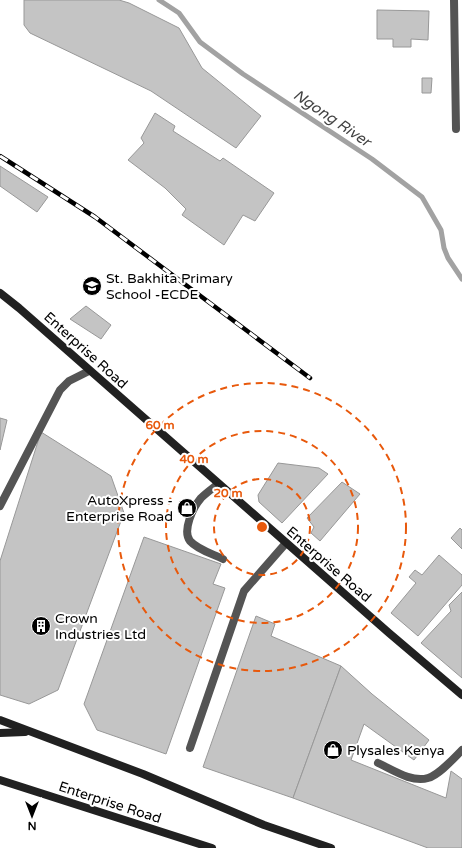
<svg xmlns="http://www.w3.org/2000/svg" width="462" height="848" font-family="'Varela Round',sans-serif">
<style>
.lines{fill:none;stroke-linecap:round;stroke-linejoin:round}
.stream{stroke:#a2a2a2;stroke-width:5}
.building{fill:#c4c4c4;stroke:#989898}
.lane{stroke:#545454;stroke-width:8}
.street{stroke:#545454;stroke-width:8}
.secondary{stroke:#212121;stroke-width:8}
.rail-casing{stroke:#000;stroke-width:4.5}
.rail{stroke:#fff;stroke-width:3;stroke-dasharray:9;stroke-linecap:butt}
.ring{fill:none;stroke:#e8590c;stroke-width:2;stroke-dasharray:7 5}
.labels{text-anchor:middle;stroke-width:4;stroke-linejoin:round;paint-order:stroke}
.poi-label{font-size:14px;fill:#000;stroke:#fff;text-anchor:start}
.street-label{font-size:14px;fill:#000;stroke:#fff}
.water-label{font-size:15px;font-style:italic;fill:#434343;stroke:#fff}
.centre{fill:#e8590c;stroke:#fff;stroke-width:2}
.ring-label{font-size:12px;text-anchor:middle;font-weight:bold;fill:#e8590c;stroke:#fff;stroke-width:4;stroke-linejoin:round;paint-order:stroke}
</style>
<rect width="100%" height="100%" fill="#fff"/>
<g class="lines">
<!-- stream -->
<path class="stream" d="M159 0 179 13 200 42 243 74 372 159 422 197 441 230 444 248 448 258 462 279"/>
</g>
<!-- building -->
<g class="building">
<path d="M24 0H119L129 3 179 28 202 68 261 116 236 148 151 91 30 33 24 25Z"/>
<path d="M377 10 429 11 428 40 411 39V47H393V39H377Z"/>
<path d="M422 78H432L431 93H422Z"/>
<path d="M155 113 175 126 173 131 220 161 223 158 274 193 255 221 243 215 224 245 182 215 186 209 165 188 128 160 144 143 141 138Z"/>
<path d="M0 166 48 197 37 212 0 186Z"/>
<path d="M86 306 111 325 101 339 70 319Z"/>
<path d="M0 418 7 420 0 450Z"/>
<path d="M41 432 111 476 124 513 58 690 29 704 0 695V561Z"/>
<path d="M278 463 319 468 328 474 282 523 259 502 258 495Z"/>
<path d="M342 482 360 494 320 541 311 533 314 527 307 518Z"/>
<path d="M460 528 462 530V549L451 538Z"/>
<path d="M144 537 221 564 213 584 225 588 166 754 97 730 84 704Z"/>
<path d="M439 555 462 575V585L418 636 391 613 416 583 409 577 415 570 422 575Z"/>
<path d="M462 592V678L421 643 451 611 449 605Z"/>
<path d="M256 616 275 624 271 636 341 666 293 798 203 767Z"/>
<path d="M341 666 372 694 429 740 414 760 364 724 351 760 446 798 451 771 462 779V848H428L293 798Z"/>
</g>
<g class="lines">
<!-- lane -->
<g class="lane">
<path d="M218 484C213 488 206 493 201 498 193 507 182 531 190 541 198 550 213 554 223 559"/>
<path d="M0 506 60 390 69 381 89 371"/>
<path d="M190 748 244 591 286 543"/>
<path d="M378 763C393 770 412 783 428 778 439 775 454 758 462 750"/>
</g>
<!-- street -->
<path class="street" d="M454 0 456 129"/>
<!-- secondary -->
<g class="secondary">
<path d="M0 293 19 308 389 633 462 695"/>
<path d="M0 720 143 774 264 825 331 848"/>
<path d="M0 733 25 732"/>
<path d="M0 780 212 848"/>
</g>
<defs>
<path id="rail" d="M0 156 95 217 310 378"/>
</defs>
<!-- rail casing -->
<use href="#rail" class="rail-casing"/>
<!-- rail -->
<use href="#rail" class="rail"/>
</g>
<!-- distance rings -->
<g class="ring">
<circle cx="262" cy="527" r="48"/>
<circle cx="262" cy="527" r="96"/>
<circle cx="262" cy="527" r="144"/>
</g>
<!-- icons -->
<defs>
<symbol id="school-disc" viewBox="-11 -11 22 22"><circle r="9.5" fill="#000" stroke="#fff"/><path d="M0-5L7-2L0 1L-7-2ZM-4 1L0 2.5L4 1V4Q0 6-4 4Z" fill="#fff"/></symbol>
<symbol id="shop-disc" viewBox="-11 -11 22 22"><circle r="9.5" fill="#000" stroke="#fff"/><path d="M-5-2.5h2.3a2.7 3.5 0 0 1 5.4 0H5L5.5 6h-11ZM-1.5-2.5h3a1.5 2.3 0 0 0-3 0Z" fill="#fff"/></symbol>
<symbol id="building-disc" viewBox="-11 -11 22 22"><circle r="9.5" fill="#000" stroke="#fff"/><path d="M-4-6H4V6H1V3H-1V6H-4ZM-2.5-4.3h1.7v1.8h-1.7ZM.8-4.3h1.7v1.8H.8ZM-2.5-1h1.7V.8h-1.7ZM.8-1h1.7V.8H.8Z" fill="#fff"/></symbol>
</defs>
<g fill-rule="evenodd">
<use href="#school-disc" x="81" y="275" width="22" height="22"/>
<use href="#shop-disc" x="176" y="497" width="22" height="22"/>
<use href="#building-disc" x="30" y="615" width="22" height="22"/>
<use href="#shop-disc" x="322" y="739" width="22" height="22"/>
</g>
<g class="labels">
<!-- poi labels -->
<g class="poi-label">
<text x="106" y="283">St. Bakhita Primary<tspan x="106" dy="16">School -ECDE</tspan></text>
<text x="173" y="505" text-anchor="end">AutoXpress -<tspan x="173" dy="16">Enterprise Road</tspan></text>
<text x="55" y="623">Crown<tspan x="55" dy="16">Industries Ltd</tspan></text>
<text x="347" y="755">Plysales Kenya</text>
</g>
<!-- street labels -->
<g class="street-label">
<text transform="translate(86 350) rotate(42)" y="5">Enterprise Road</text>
<text transform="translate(329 564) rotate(41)" y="5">Enterprise Road</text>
<text transform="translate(110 802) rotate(18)" y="5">Enterprise Road</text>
</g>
<!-- water labels -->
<g class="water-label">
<text transform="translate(332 118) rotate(34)" y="5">Ngong River</text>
</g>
</g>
<circle cx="262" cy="527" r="6" class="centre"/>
<g class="ring-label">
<text x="160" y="429">60 m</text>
<text x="194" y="463">40 m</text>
<text x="228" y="497">20 m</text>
</g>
<!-- north arrow -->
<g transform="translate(32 816) rotate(180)" stroke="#ffffff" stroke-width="3" paint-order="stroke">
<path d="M0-3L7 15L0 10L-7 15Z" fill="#000000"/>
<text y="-6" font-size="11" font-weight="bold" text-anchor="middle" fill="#000000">N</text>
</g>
</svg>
